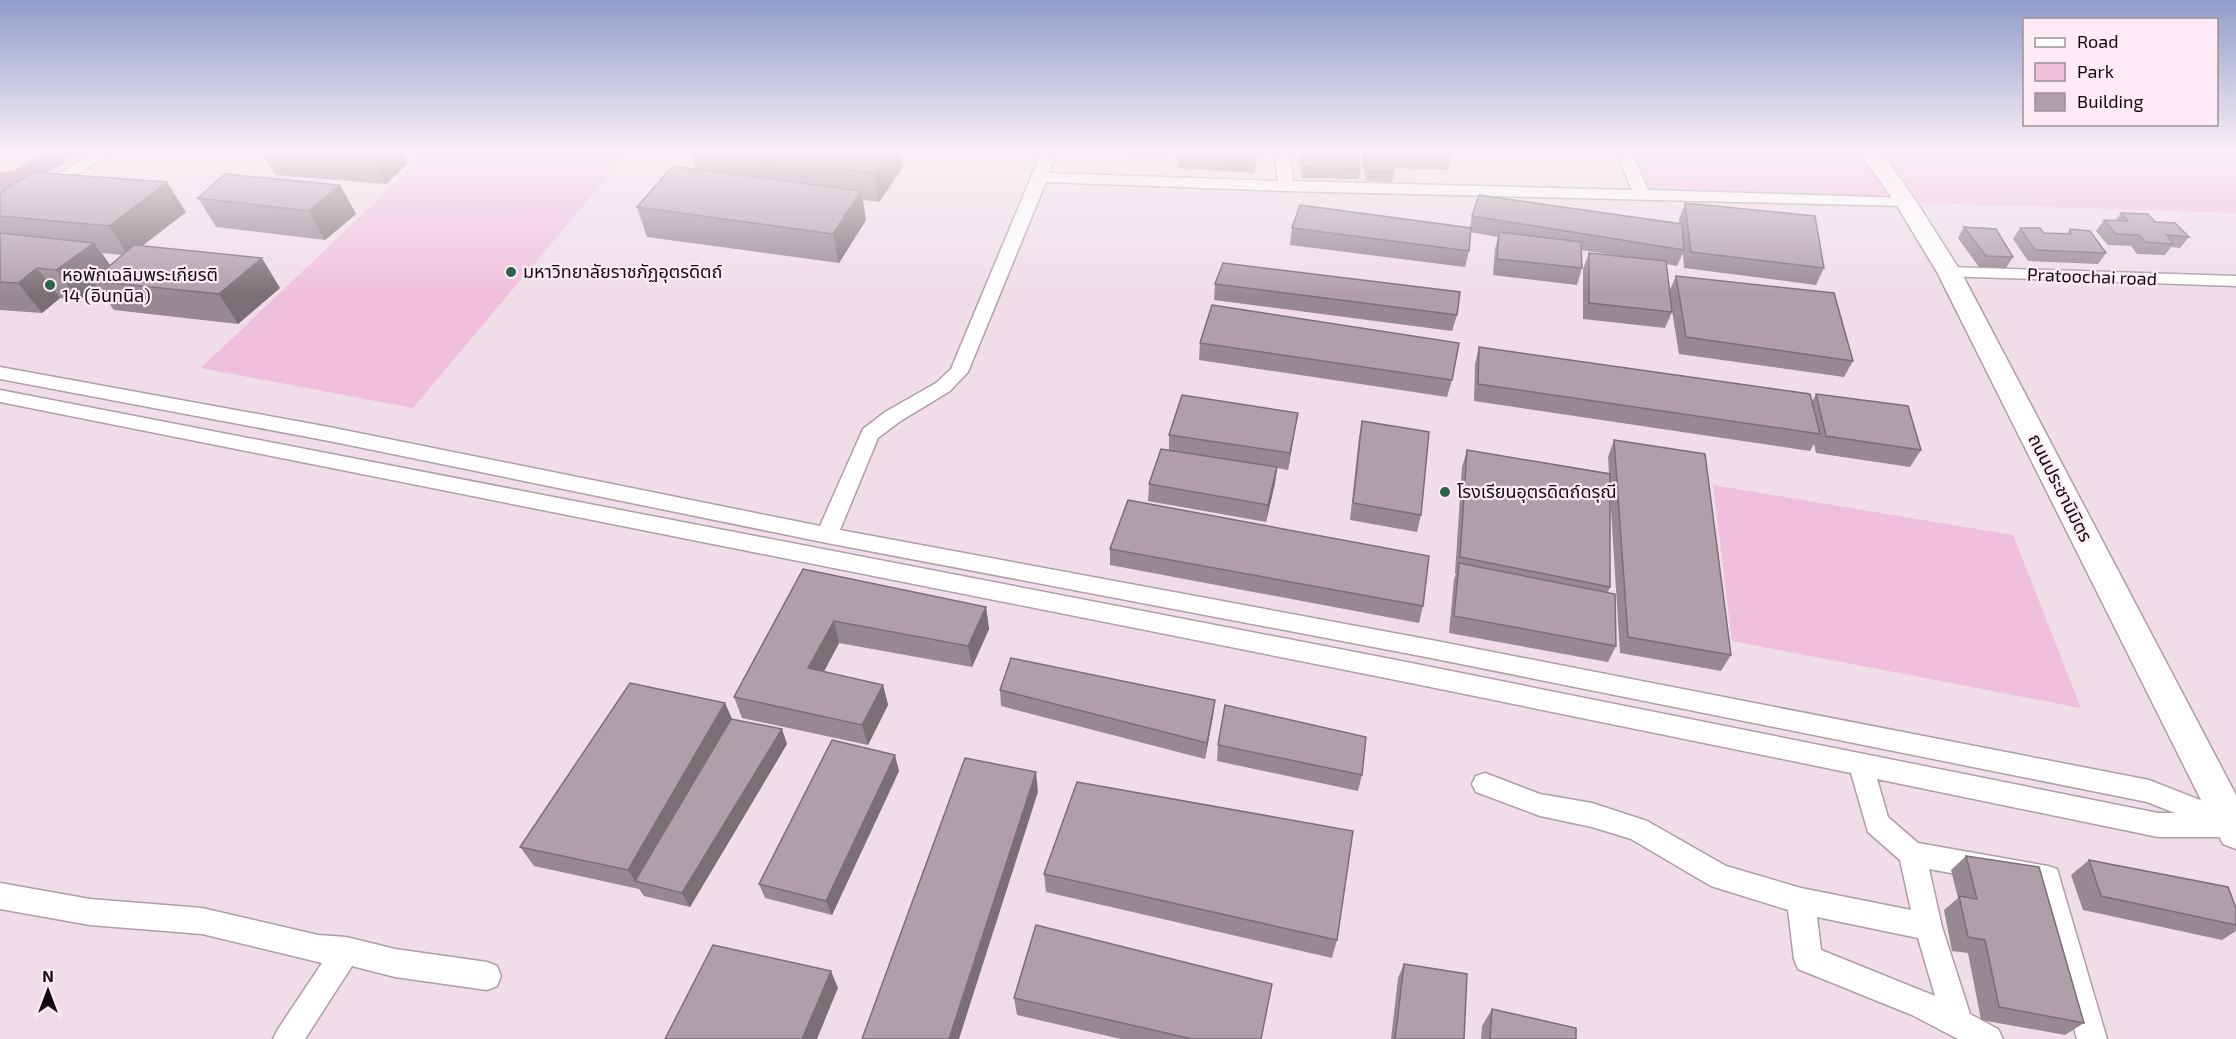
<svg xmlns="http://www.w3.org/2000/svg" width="2236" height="1039" font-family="'Exo 2','Noto Sans Thai',sans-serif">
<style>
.green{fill:#efbfdc}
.water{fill:#ae7b9b}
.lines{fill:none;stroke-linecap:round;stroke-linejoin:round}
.minor-casing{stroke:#af9da7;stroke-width:3}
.secondary-casing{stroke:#af9da7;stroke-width:3}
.minor{fill:#fff;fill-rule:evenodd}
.secondary{fill:#fff;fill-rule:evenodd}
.wall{fill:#978891;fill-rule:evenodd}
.shaded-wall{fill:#7b6f76}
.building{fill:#b09ea9;stroke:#7b6f76;stroke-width:1.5}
.poi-dot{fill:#2c6249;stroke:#fdeaf5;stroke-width:2}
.labels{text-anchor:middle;stroke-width:4.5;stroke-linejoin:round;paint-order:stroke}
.poi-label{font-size:18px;fill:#100a0e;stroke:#fdeaf5;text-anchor:start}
.street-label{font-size:18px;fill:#100a0e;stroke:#fdeaf5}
</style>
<rect width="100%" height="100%" fill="#f0dde8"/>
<!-- green -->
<g class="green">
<path d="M429 151H629L413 408 201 368Z"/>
<path d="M1624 151H2236V213L1642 194Z"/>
<path d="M1713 485 2013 535 2081 708 1732 641Z"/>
</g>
<!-- water -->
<path class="water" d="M46 151H78C66 167 20 185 0 191V173L16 170Z"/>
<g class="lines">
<defs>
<g id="minor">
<path d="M98 151H116L73 177 0 202V192L63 171Z"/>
<path d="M1042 151H1057L1049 173 1278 181 1274 151H1289L1293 181 1632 190 1616 151H1631L1648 190 1911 198 1913 201 1911 204 1905 206 1286 191 1046 182 968 372 950 391 899 422 878 438 840 530 1426 639 2149 780 2236 814V836L2233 837 2228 835 2222 837H2158L1877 779 1888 817 1918 843 2048 866 2057 869 2107 1039H2077L2037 889 1929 869 1942 927 1970 1014 1998 1029 2003 1039H1958L1912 1015 1798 969 1794 959 1788 910 1711 886 1631 839 1592 827 1540 816 1476 792 1472 784 1476 776 1485 773 1540 794 1592 803 1647 821 1726 866 1801 888 1911 910 1900 860 1868 832 1851 773 1391 679 0 402V390L1391 659 2158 813H2175L2147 802 1426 657 827 543 329 441 0 379V367L329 427 820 526 863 429 885 412 936 383 951 369ZM1817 917 1918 938 1935 996 1821 950Z"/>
<path d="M1949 267 2236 276V286L1943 276 1940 272 1943 268Z"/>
<path d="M0 883 90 899 202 908 318 935 346 937 395 949 487 962 497 966 501 976 497 986 487 990 395 977 352 966 305 1039H273L278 1029 322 963 202 934 90 925 0 909Z"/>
</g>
<path id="secondary" d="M1859 151H1881L1916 201 1961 272 2236 795V849L2223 844 1937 272 1894 201Z"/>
</defs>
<!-- minor casing -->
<use href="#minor" class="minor-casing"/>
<!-- secondary casing -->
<use href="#secondary" class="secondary-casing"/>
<!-- minor -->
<use href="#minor" class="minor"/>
<!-- secondary -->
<use href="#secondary" class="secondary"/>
</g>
<!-- wall -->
<g class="wall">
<path d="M261 151H402L408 163 386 184 275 175Z"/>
<path d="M690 151 903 167 879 202 863 200 866 220 839 263 647 237 637 207 695 169Z"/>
<path d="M1103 151H1164V156Z"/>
<path d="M1178 151H1256L1255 173 1178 168Z"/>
<path d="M1300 151H1357L1360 169 1359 179 1302 178 1299 159Z"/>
<path d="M1364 151 1394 171 1392 182 1366 181 1362 162Z"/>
<path d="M1390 151H1451L1452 154 1448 170 1395 168Z"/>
<path d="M340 185 356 214 325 240 216 227 198 198Z"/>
<path d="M0 193 186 212 142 246 280 288 238 324 114 310 97 287 79 300 60 298 42 313 0 310ZM102 253 123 255 110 265Z"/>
<path d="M1685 203 1824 268 1816 285 1684 268 1683 253 1677 266 1666 264 1672 312 1665 328 1583 319V269L1589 253 1613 255 1582 250V268L1577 285 1493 275 1495 249 1498 237 1470 232 1469 251 1465 267 1290 245 1292 228 1470 227 1472 216 1679 223V219Z"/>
<path d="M2121 213 2155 222 2189 237 2180 248 2171 247 2165 255 2137 254 2131 246 2108 245 2096 231 2104 220H2116Z"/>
<path d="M1964 227 2013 257 2006 268 1979 267 1958 238Z"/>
<path d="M2020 228 2044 233 2067 234 2070 229 2106 253 2098 264 2028 261 2013 239Z"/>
<path d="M1676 276 1853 361 1844 377 1679 354 1669 292Z"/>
<path d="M1215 284 1457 315 1452 331 1214 300Z"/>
<path d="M1200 343 1452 380 1447 397 1199 360Z"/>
<path d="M1479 347 1812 402 1816 394 1921 450 1910 467 1816 453 1814 444 1810 451 1474 401 1475 364Z"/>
<path d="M1298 413 1288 470 1277 468 1275 483 1266 522 1148 501 1149 484 1169 450V435Z"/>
<path d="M1362 421 1421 515 1417 532 1350 520 1359 437Z"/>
<path d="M1614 440 1731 655 1721 671 1620 653 1610 494V587L1608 592 1616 646 1608 662 1449 633 1454 579 1456 574 1455 573 1462 467 1467 450 1609 473 1608 457Z"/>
<path d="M1110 549 1423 606 1419 623 1110 565Z"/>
<path d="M803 569 986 607 989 629 972 667 839 643 824 672 883 685 888 705 868 745 742 718 734 697Z"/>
<path d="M1000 690 1215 700 1213 716 1205 759 1001 706Z"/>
<path d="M725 703 732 719 787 744 690 907 644 896 639 889 534 866 520 847Z"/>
<path d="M1218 745 1362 775 1358 791 1217 761Z"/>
<path d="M899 771 832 915 765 898 759 884Z"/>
<path d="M1966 856 2084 1023 2065 1035 1981 1020 1968 953 1952 951 1944 910 1958 898 1951 870Z"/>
<path d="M2089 860 2236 908V931L2222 940 2083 910 2071 875Z"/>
<path d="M1044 874 1337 940 1332 958 1046 892Z"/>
<path d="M1404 964 1464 1039H1391L1398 978Z"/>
<path d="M1014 998 1261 1039H1121L1017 1015Z"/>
<path d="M1492 1009 1576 1039H1481L1482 1026Z"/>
</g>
<!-- shaded-wall -->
<g class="shaded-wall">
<path d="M377 151H402L408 163 386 184 371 155Z"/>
<path d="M890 151H900L903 167 879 202 874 173Z"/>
<path d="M167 182 186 212 129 256 109 226Z"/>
<path d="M340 185 356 214 325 240 309 211Z"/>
<path d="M861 191 866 220 839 263 833 234Z"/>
<path d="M94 243 115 272 92 281 97 287 79 300 56 270Z"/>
<path d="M262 258 280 288 238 324 219 294Z"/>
<path d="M37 268 60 298 42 313 18 283Z"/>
<path d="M1298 413 1295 430 1288 470 1290 453Z"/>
<path d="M1277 467 1275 483 1266 522 1268 505Z"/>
<path d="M986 607 989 629 972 667 968 646Z"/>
<path d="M834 621 839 643 814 689 808 668Z"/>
<path d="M883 685 888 705 868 745 862 725Z"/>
<path d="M1215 700 1213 716 1205 759 1207 743Z"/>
<path d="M725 703 734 724 635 881 628 870Z"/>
<path d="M782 729 787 744 690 907 682 893Z"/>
<path d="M895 755 899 771 832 915 826 901Z"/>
<path d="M1036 772 1038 792 959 1039H949Z"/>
<path d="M831 971 838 988 817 1039H802Z"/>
</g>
<!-- building -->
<g class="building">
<path d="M313 151H377L371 155Z"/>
<path d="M689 151H890L874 173Z"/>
<path d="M1178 151H1256V162L1178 157Z"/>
<path d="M1300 151H1357L1360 169 1303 167Z"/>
<path d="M1364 151 1390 152 1394 171H1367Z"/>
<path d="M1397 151H1451L1452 154 1397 152Z"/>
<path d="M673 166 861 191 833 234 637 207Z"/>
<path d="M32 172 167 182 109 226 0 216V193Z"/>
<path d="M225 174 340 185 309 211 198 198Z"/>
<path d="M1479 195 1682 224 1684 250 1472 216Z"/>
<path d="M1685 203 1815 216 1824 268 1691 252Z"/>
<path d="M1300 205 1471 228 1469 251 1292 228Z"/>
<path d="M2121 213 2148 214 2155 222 2175 223 2189 237 2167 235 2173 244 2145 242 2139 235 2116 234 2104 220 2128 221Z"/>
<path d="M1964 227 1996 229 2013 257 1986 256Z"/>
<path d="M2020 228H2040L2044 233 2071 234 2070 229 2090 231 2106 253 2035 250Z"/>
<path d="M1499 232 1581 242 1582 268 1497 259Z"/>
<path d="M0 233 94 243 56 270 37 268 18 283 0 282Z"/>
<path d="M134 245 262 258 219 294 92 281Z"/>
<path d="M1589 253 1666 261 1672 312 1589 303Z"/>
<path d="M1223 263 1460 292 1457 315 1215 284Z"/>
<path d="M1676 276 1834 293 1853 361 1686 337Z"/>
<path d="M1212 305 1459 343 1452 380 1200 343Z"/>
<path d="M1479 347 1810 394 1820 434 1478 384Z"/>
<path d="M1816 394 1908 406 1921 450 1826 436Z"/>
<path d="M1182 395 1298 413 1290 453 1169 435Z"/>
<path d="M1362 421 1429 432 1421 515 1353 503Z"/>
<path d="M1614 440 1705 454 1731 655 1628 637Z"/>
<path d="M1161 449 1277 467 1268 505 1149 484Z"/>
<path d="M1467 450 1610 474V587L1460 557Z"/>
<path d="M1128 500 1429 556 1423 606 1110 549Z"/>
<path d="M1459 563 1615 594 1616 646 1454 616Z"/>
<path d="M803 569 986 607 968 646 834 621 808 668 883 685 862 725 734 697Z"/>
<path d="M1011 658 1215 700 1207 743 1000 690Z"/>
<path d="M630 683 725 703 628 870 520 847Z"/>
<path d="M1225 705 1366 737 1362 775 1218 745Z"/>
<path d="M731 719 782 729 682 893 635 881Z"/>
<path d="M832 740 895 755 826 901 759 884Z"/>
<path d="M965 758 1036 772 949 1039H862Z"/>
<path d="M1077 782 1353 831 1337 940 1044 874Z"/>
<path d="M1966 856 2039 867 2084 1023 1999 1007 1985 940 1968 937 1959 896 1977 899Z"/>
<path d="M2089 860 2228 887 2236 908V925L2101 896Z"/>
<path d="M1036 925 1272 984 1261 1039H1192L1014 998Z"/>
<path d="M713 945 831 971 802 1039H665Z"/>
<path d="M1404 964 1467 974 1464 1039H1395Z"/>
<path d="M1492 1009 1576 1028V1039H1490Z"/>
</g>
<!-- sky -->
<linearGradient id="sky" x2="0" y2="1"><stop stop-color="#919dc9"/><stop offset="0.51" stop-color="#f8f0f5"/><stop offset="1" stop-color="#f8f0f5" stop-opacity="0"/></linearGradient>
<rect width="2236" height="296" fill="url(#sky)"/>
<!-- markers -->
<g class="poi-dot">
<circle cx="511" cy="272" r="6"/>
<circle cx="50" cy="285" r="6"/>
<circle cx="1445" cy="492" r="6"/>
</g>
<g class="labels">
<!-- poi labels -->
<g class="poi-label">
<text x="523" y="278">มหาวิทยาลัยราชภัฏอุตรดิตถ์</text>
<text x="62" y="281">หอพักเฉลิมพระเกียรติ<tspan x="62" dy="21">14 (อินทนิล)</tspan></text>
<text x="1457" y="498">โรงเรียนอุตรดิตถ์ดรุณี</text>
</g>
<!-- street labels -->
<g class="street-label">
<text transform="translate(2092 277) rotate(2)" y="6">Pratoochai road</text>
<text transform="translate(2060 488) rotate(63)" y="6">ถนนประชานิมิตร</text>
</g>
</g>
<!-- legend -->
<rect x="2023" y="18" width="195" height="108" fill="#fdeaf5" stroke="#9e9099" stroke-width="1.5"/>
<rect x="2035" y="38" width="30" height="9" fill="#ffffff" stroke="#9e9099" stroke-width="1.5"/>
<text x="2077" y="48" font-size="18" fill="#100a0e">Road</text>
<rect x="2035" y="63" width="30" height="18" fill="#efbfdc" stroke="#9e9099" stroke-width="1.5"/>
<text x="2077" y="78" font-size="18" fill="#100a0e">Park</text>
<rect x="2035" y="93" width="30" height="18" fill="#b09ea9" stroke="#9e9099" stroke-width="1.5"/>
<text x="2077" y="108" font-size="18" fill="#100a0e">Building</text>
<!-- north arrow -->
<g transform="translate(48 991)" stroke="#fdeaf5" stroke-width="4.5" paint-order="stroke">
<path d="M0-4.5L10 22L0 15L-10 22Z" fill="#100a0e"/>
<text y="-9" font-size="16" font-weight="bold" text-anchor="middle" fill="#100a0e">N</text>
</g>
</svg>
